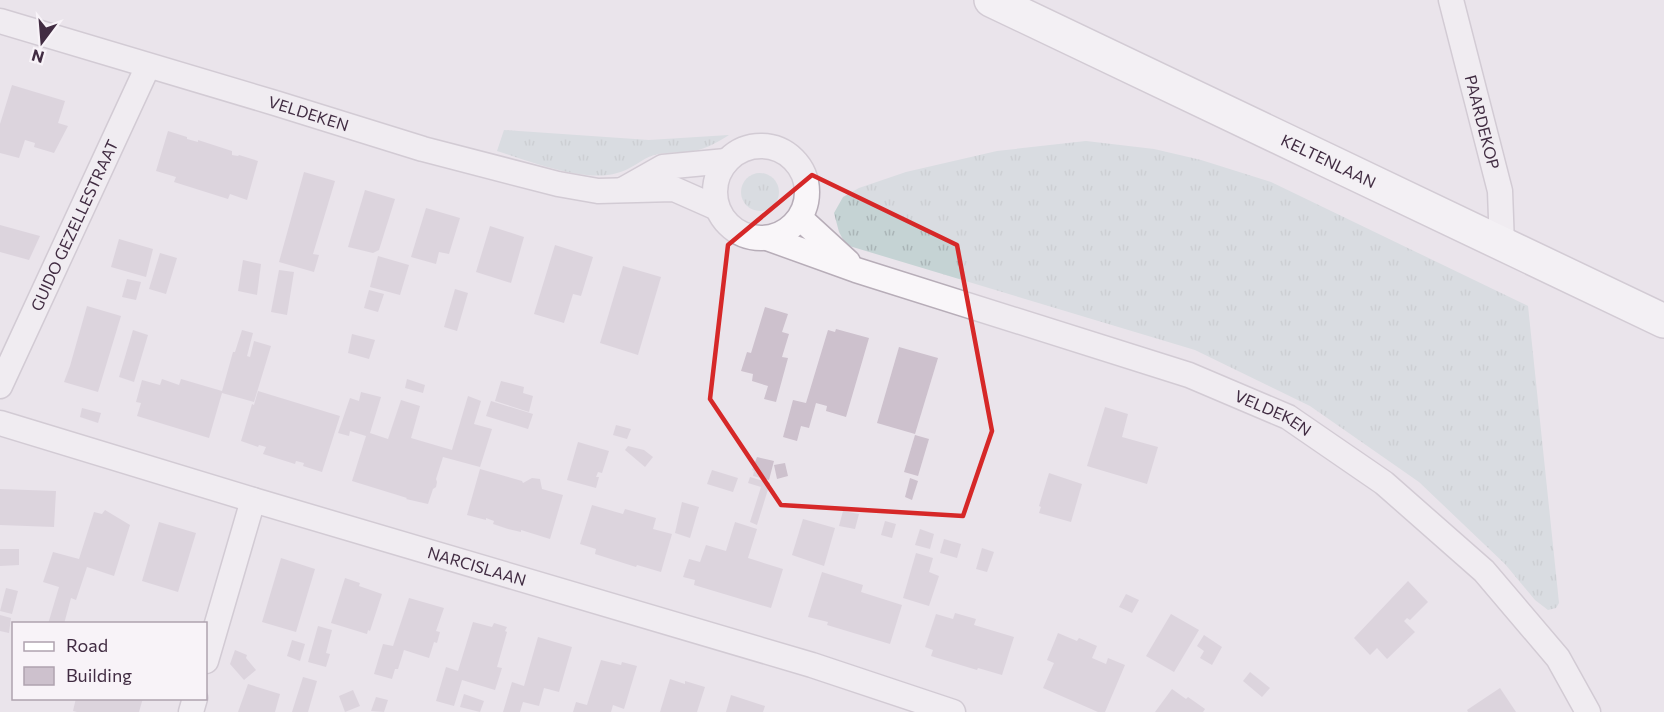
<svg xmlns="http://www.w3.org/2000/svg" width="1664" height="712" font-family="Commissioner,sans-serif">
<style>
.grass{fill:url(#grass-tufts)}
.building{fill:#cdc1cd}
.lines{fill:none;stroke-linecap:round;stroke-linejoin:round}
.street-casing{stroke:#b7adb8;stroke-width:27}
.secondary-casing{stroke:#b7adb8;stroke-width:36}
.street{stroke:#f9f6f9;stroke-width:24}
.secondary{stroke:#fff;stroke-width:33}
.marked{fill:none;stroke:#d62828;stroke-width:4.5;stroke-linejoin:round}
.labels{text-anchor:middle;stroke-width:5;stroke-linejoin:round;paint-order:stroke}
.street-label{font-size:16px;fill:#412c42;stroke:#f8f3f8}
</style>
<defs>
<pattern id="grass-tufts" width="24" height="20" patternUnits="userSpaceOnUse" patternTransform="scale(1.5)"><rect width="24" height="20" fill="#c5d3d4"/><path d="M3 7l-1-3M5 7V3M7 7l1-3M15 17l-1-3M17 17v-4M19 17l1-3" fill="none" stroke="#aab5b7"/></pattern>
</defs>
<rect width="100%" height="100%" fill="#eae4eb"/>
<!-- grass -->
<g class="grass">
<path d="M504 130 649 140 729 135C715 144 702 151 686 152 676 153 665 152 654 155 641 159 631 170 617 173 584 183 530 161 497 151Z"/>
<path d="M1086 141 1154 149 1201 160 1271 182 1528 306 1559 603 1556 608 1548 610 1535 600 1505 564 1419 482 1310 406 1195 350 846 245 839 232 834 213 843 197 859 188 906 172 997 151Z"/>
<circle cx="760" cy="192" r="19"/>
</g>
<!-- building -->
<g class="building">
<path d="M12 85 65 101 58 123 68 126 54 153 34 147 35 143 25 140 19 158 0 153V124Z"/>
<path d="M168 131 187 137V139L198 142V140L232 151V155L238 156 239 155 258 161 247 200 230 194 228 199 174 182 176 177 156 171Z"/>
<path d="M304 172 335 181 313 254 319 255 314 272 279 262Z"/>
<path d="M365 190 395 199 379 250 373 253 348 247Z"/>
<path d="M426 208 460 218 449 254 439 252 436 264 411 257Z"/>
<path d="M0 225 40 236 29 260 0 252Z"/>
<path d="M490 226 524 237 511 283 476 272Z"/>
<path d="M119 239 153 249 146 277 111 267Z"/>
<path d="M555 245 593 257 581 296 573 294 564 323 534 314Z"/>
<path d="M160 253 177 258 166 294 149 289Z"/>
<path d="M378 256 409 265 400 295 370 287Z"/>
<path d="M243 260 261 264 257 295 238 291Z"/>
<path d="M623 266 661 277 638 355 600 343Z"/>
<path d="M279 270 294 272 287 315 271 312Z"/>
<path d="M127 279 141 282 136 300 122 297Z"/>
<path d="M455 289 468 293 457 331 444 327Z"/>
<path d="M369 290 384 294 378 312 364 308Z"/>
<path d="M87 306 121 316 98 392 64 382 70 366Z"/>
<path d="M765 307 788 314 782 332 789 334 782 357 788 358 776 402 764 399 768 386 752 381 753 374 741 371 747 352 751 353Z"/>
<path d="M836 329 869 338 846 417 826 411 827 406 816 403 809 428 801 426 797 441 783 437 793 400 806 403 828 330 835 332Z"/>
<path d="M133 330 148 335 134 382 119 377Z"/>
<path d="M242 330 253 333 247 356 250 357 254 341 271 346 254 402 222 393 209 438 137 416 141 403 136 402 142 380 160 385 162 379 179 385 181 379 222 391 233 352H235Z"/>
<path d="M352 334 375 340 369 359 348 353Z"/>
<path d="M899 347 938 358 915 434 877 423Z"/>
<path d="M407 379 425 385 423 393 405 388Z"/>
<path d="M501 381 524 387 523 393 533 396 529 412 495 401Z"/>
<path d="M258 391 340 416 322 472 303 466 304 463 296 461 295 464 263 454 266 447 259 445 258 447 241 441 252 404 254 405Z"/>
<path d="M361 392 381 397 370 433 388 439 401 400 420 406 411 438 452 450 468 396 481 401 474 424 492 429 480 467 443 457 436 479 437 482 436 487 433 489 428 504 406 499 407 498 352 481 366 436 350 431 349 436 338 433 350 398 359 401Z"/>
<path d="M491 401 533 414 528 429 486 416Z"/>
<path d="M1105 407 1128 414 1122 437 1158 447 1147 484 1087 466Z"/>
<path d="M82 408 101 413 98 423 80 417Z"/>
<path d="M616 425 631 429 627 439 613 435Z"/>
<path d="M915 435 929 439 918 476 904 472Z"/>
<path d="M578 442 609 451 602 473 598 472 596 477H599L596 488 567 480Z"/>
<path d="M628 446 644 450 653 457 645 467 625 450Z"/>
<path d="M757 457 774 461 769 480 753 476 754 471 752 470Z"/>
<path d="M785 463 788 476 777 479 774 465Z"/>
<path d="M480 469 522 481 523 483 532 478 540 479 542 489 563 495 550 539 521 530V532L508 529 493 524 494 521 486 518V520L467 515Z"/>
<path d="M712 470 738 478 733 492 707 484Z"/>
<path d="M1049 473 1082 484 1071 522 1039 513 1041 507 1039 506Z"/>
<path d="M750 477 770 483 757 525 750 522 761 487 748 483Z"/>
<path d="M910 478 918 481 912 500 905 497Z"/>
<path d="M0 489 56 491 54 527 0 525Z"/>
<path d="M682 502 699 507 690 538 675 533Z"/>
<path d="M592 505 623 514 625 509 656 518 653 529 672 534 661 572 637 565 636 567 595 554 596 549 580 544Z"/>
<path d="M105 510 130 525 114 576 87 567 76 600 71 598 64 624H48L59 587 43 582 53 552 79 559 94 512 102 514Z"/>
<path d="M843 511 859 514 855 529 839 526Z"/>
<path d="M803 519 835 528 824 566 792 555Z"/>
<path d="M885 521 896 524 892 538 881 535Z"/>
<path d="M159 522 196 533 178 592 142 581Z"/>
<path d="M735 522 757 529 748 558 783 569 771 608 694 585 695 580 683 577 689 559 700 562 706 545 726 551Z"/>
<path d="M920 529 934 534 930 549 915 545Z"/>
<path d="M944 539 961 544 957 558 940 553Z"/>
<path d="M982 548 994 552 987 572 976 569Z"/>
<path d="M0 549H19V565L0 566Z"/>
<path d="M916 553 933 558 929 572 939 576 929 606 903 598Z"/>
<path d="M281 558 315 569 296 632 262 622Z"/>
<path d="M822 572 863 585 861 592 902 605 890 644 827 625 828 622 808 617Z"/>
<path d="M345 578 360 583 359 586 382 594 370 631 368 630 367 634 331 623Z"/>
<path d="M1408 581 1428 602 1410 620 1407 618 1404 621 1415 632 1387 659 1377 648 1370 655 1354 638Z"/>
<path d="M6 588 18 591 12 614 0 611Z"/>
<path d="M1126 594 1139 600 1132 613 1119 607Z"/>
<path d="M409 598 444 608 436 631 440 632 437 643 434 642 429 658 404 650 398 669H395L392 679 374 674 383 644 393 646Z"/>
<path d="M955 613 976 619 974 625 1014 637 1002 675 978 668 977 670 931 656 933 650 925 647 936 614 953 619Z"/>
<path d="M1171 614 1199 630 1174 672 1146 656Z"/>
<path d="M0 615 11 618 9 633 0 631Z"/>
<path d="M473 622 492 627 494 623 507 627 505 631 507 632 497 667 502 668 495 690 462 680 454 706 436 701 446 667 458 671Z"/>
<path d="M318 626 332 630 326 653 330 654 326 667 308 662Z"/>
<path d="M1058 633 1077 641 1079 638 1097 646 1092 658 1106 664 1108 658 1125 665 1105 712H1098L1043 688 1054 663 1047 660Z"/>
<path d="M1204 635 1222 647 1212 665 1200 658 1204 651 1197 646Z"/>
<path d="M538 637 572 647 559 692 544 688 539 706 523 702 520 712H503L512 682 524 686Z"/>
<path d="M292 640 305 644 300 661 287 656Z"/>
<path d="M235 650 247 655 246 658 256 670 244 680 230 664Z"/>
<path d="M601 660 621 665 622 662 637 666 624 709 613 705 611 712H573L576 702 587 705Z"/>
<path d="M1250 672 1270 688 1262 697 1243 681Z"/>
<path d="M303 677 317 681 308 712H292Z"/>
<path d="M670 679 685 684V681L705 687 697 712H660Z"/>
<path d="M248 684 280 694 275 712H238Z"/>
<path d="M1500 688 1516 712H1468L1467 710Z"/>
<path d="M1172 689 1186 699 1188 697 1205 709 1203 712H1155Z"/>
<path d="M353 690 360 706 345 712 339 696Z"/>
<path d="M464 694 484 701 480 712 460 707Z"/>
<path d="M731 695 765 706 763 712H726Z"/>
<path d="M376 697 388 700 384 712 371 711Z"/>
<path d="M76 698H143L139 712H77L73 711Z"/>
</g>
<g class="lines">
<defs>
<g id="street">
<path id="s1" d="M1451 0 1500 191 1502 245"/>
<path id="s2" d="M0 21 275 103 423 149 558 184 598 191 674 189 717 208"/>
<circle cx="761" cy="192" r="46"/>
<path d="M624 189 663 167 726 161"/>
<path d="M800 218 848 262"/>
<path id="s3" d="M767 238 856 270 1189 375 1288 417 1384 483 1484 571 1558 658 1588 712"/>
<path id="s4" d="M0 386 148 66"/>
<path id="s5" d="M0 423 253 500 812 665 953 712"/>
<path d="M206 661 253 500"/>
<path d="M191 712 195 698"/>
</g>
<g id="secondary">
<path id="s6" d="M991 0C1216 106 1439 215 1664 321"/>
</g>
</defs>
<!-- street casing -->
<use href="#street" class="street-casing"/>
<!-- secondary casing -->
<use href="#secondary" class="secondary-casing"/>
<!-- street -->
<use href="#street" class="street"/>
<!-- secondary -->
<use href="#secondary" class="secondary"/>
</g>
<!-- marked area -->
<path d="M0 0H1664V712H0ZM812 175 957 245 992 431 963 516 781 505 710 399 728 245Z" fill="#eae4eb" fill-opacity=".55" fill-rule="evenodd"/>
<path class="marked" d="M812 175 957 245 992 431 963 516 781 505 710 399 728 245Z"/>
<g class="labels">
<!-- street labels -->
<g class="street-label">
<text dy="6" stroke="none"><textPath href="#s2" startOffset="322">VELDEKEN</textPath></text>
<text dy="6" stroke="none"><textPath href="#s1" startOffset="126">PAARDEKOP</textPath></text>
<text dy="6" stroke="none"><textPath href="#s6" startOffset="374">KELTENLAAN</textPath></text>
<text dy="6" stroke="none"><textPath href="#s4" startOffset="177">GUIDO GEZELLESTRAAT</textPath></text>
<text dy="6" stroke="none"><textPath href="#s3" startOffset="536">VELDEKEN</textPath></text>
<text dy="6" stroke="none"><textPath href="#s5" startOffset="498">NARCISLAAN</textPath></text>
</g>
</g>
<!-- legend -->
<rect x="12" y="622" width="195" height="78" fill="#f8f3f8" stroke="#afa3af" stroke-width="1.5"/>
<rect x="24" y="642" width="30" height="9" fill="#ffffff" stroke="#afa3af" stroke-width="1.5"/>
<text x="66" y="652" font-size="18" fill="#412c42">Road</text>
<rect x="24" y="667" width="30" height="18" fill="#cdc1cd" stroke="#afa3af" stroke-width="1.5"/>
<text x="66" y="682" font-size="18" fill="#412c42">Building</text>
<!-- north arrow -->
<g transform="translate(42 42) rotate(196)" stroke="#f8f3f8" stroke-width="4.5" paint-order="stroke">
<path d="M0-4.5L10 22L0 15L-10 22Z" fill="#412c42"/>
<text y="-9" font-size="16" font-weight="bold" text-anchor="middle" fill="#412c42">N</text>
</g>
</svg>
